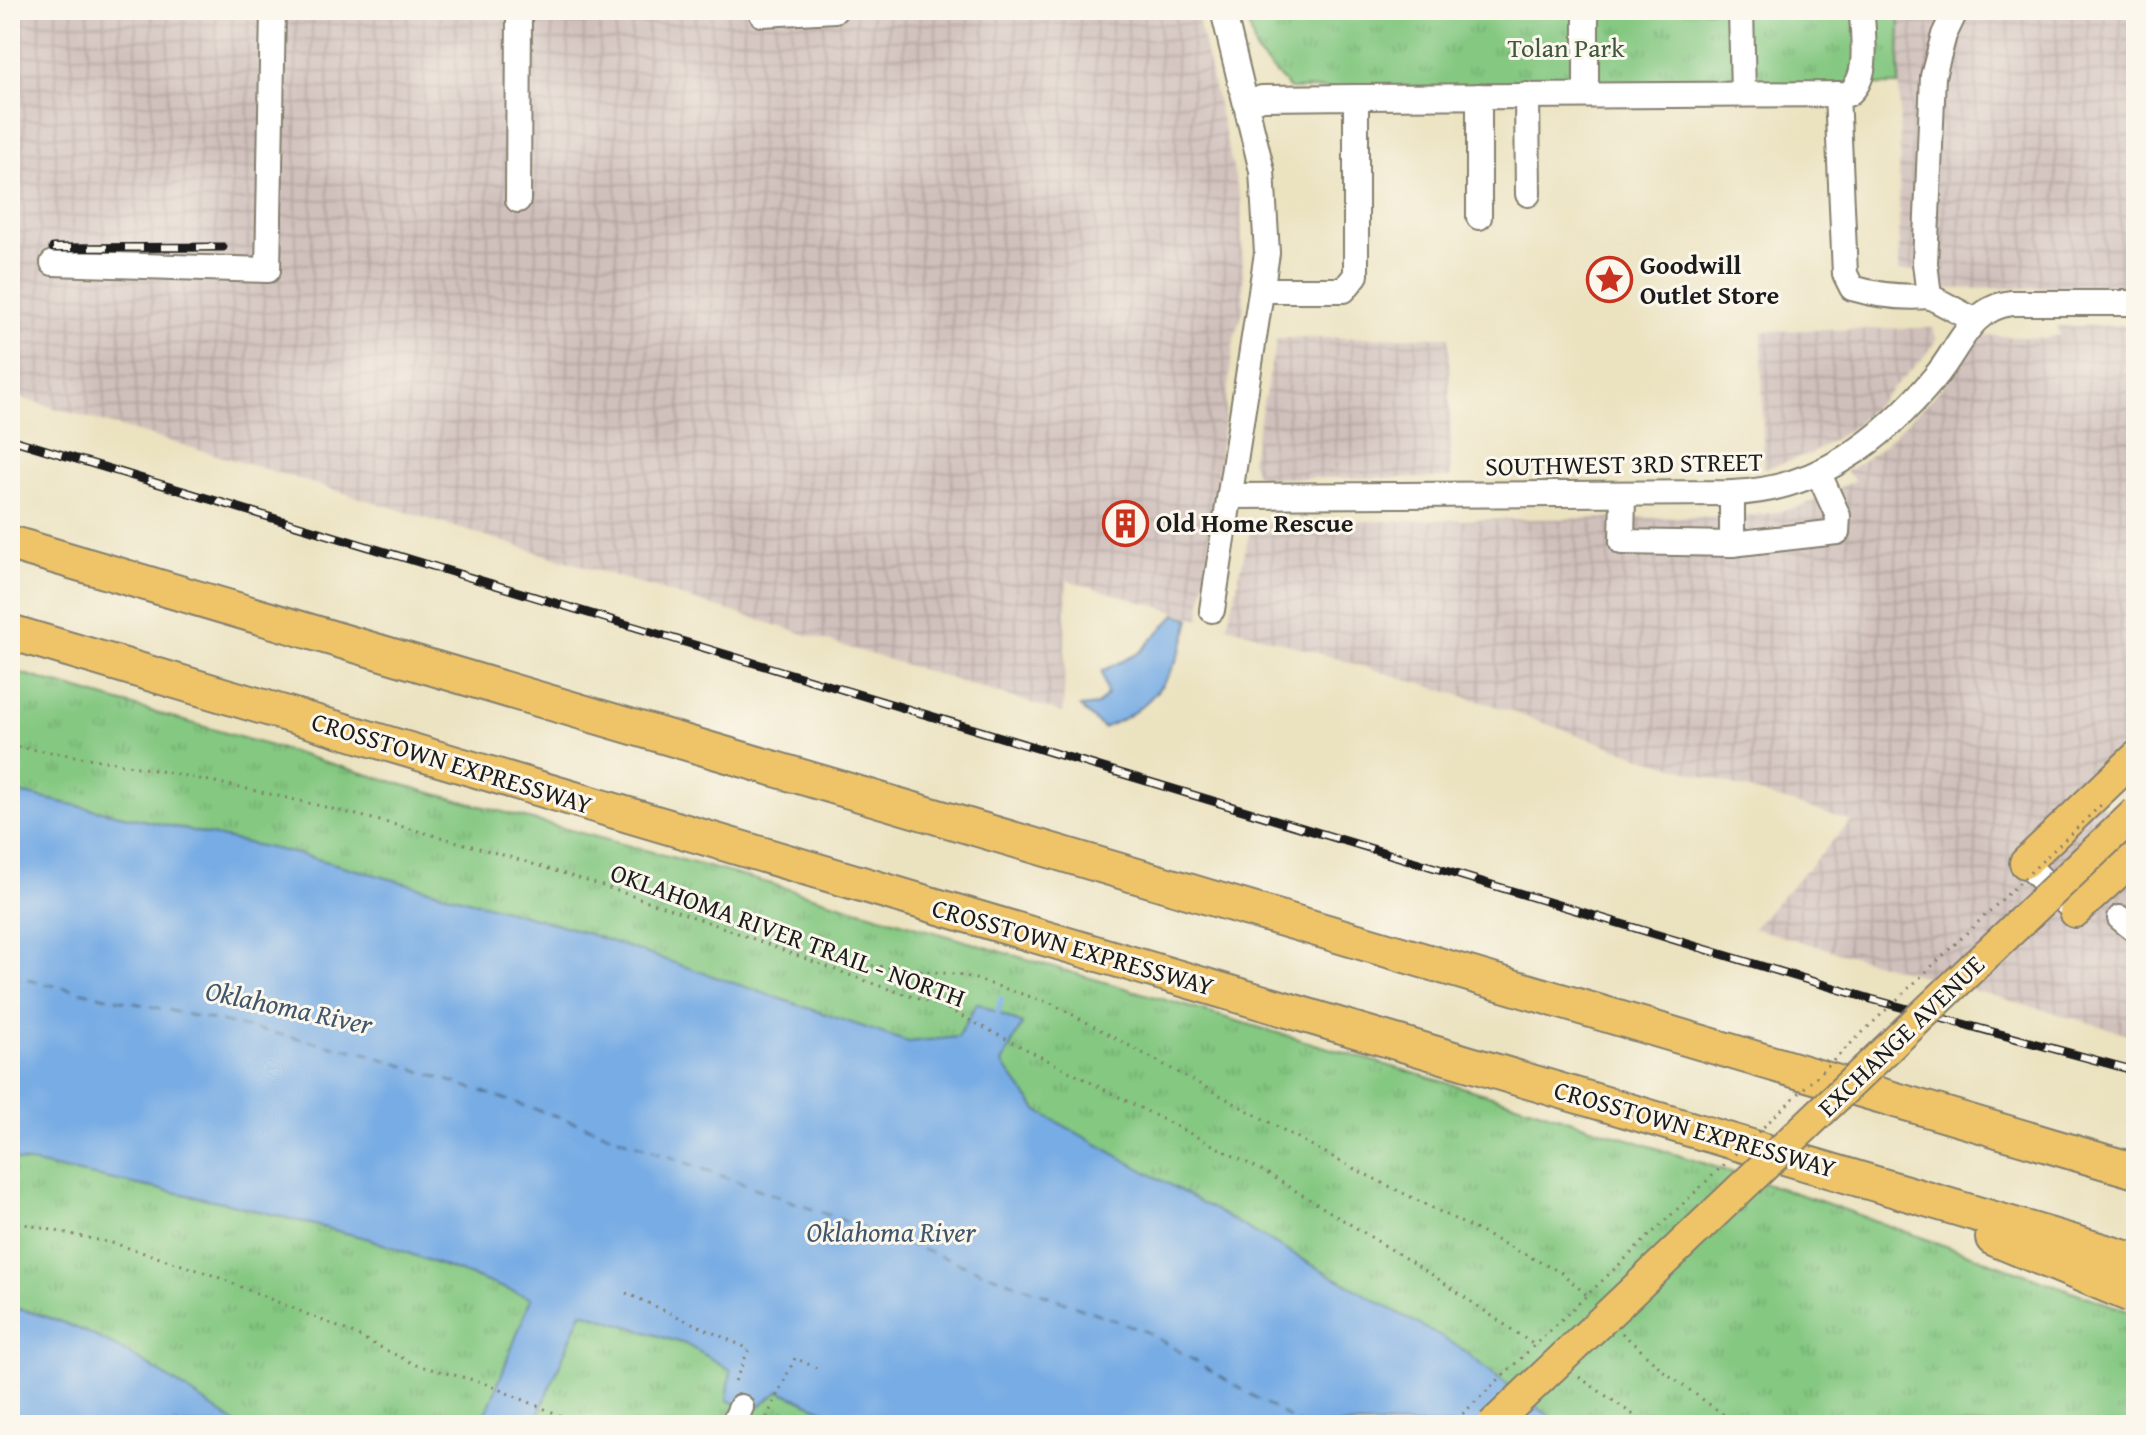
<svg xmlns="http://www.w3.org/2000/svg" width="2146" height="1435" font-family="'Gentium Book Plus',serif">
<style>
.industrial{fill:url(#industrial-grid)}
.park{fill:url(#park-tufts);stroke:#50724e;stroke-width:2}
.water{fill:#77ace4;stroke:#4a6480;stroke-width:2}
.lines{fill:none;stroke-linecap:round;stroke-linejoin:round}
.stream{stroke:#77ace4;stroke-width:6}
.ferry{stroke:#40566c;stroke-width:2;stroke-dasharray:10 8;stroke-linecap:butt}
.minor-casing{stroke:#847f6e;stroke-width:28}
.major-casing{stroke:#847f6e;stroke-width:34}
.highway-casing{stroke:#847f6e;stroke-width:38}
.path{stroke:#847f6e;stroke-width:3;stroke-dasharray:2 6;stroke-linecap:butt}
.minor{stroke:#fff;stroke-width:24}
.major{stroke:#efc469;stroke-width:30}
.highway{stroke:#efc469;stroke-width:34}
.rail-casing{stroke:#1c1c1c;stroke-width:9}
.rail{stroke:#fbf7ec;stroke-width:6;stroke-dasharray:18;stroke-linecap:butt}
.major-bridge-casing{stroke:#847f6e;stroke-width:34;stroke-linecap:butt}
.path-bridge{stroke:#847f6e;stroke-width:3;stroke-dasharray:2 6;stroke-linecap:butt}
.major-bridge{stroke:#efc469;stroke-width:30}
.labels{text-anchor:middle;stroke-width:6;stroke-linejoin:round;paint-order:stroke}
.park-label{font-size:26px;fill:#40583f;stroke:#fbf7ec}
.poi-label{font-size:26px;font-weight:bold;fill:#1c1c1c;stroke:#fbf7ec;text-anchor:start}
.street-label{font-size:26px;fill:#1c1c1c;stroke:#fbf7ec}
.water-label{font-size:28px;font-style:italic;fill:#40566c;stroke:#fbf7ec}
</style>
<defs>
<pattern id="industrial-grid" width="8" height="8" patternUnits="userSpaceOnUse" patternTransform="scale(2)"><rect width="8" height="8" fill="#d0c0bb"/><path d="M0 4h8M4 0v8" fill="none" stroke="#b2a4a0"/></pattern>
<pattern id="park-tufts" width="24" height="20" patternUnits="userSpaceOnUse" patternTransform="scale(2)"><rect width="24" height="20" fill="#84c881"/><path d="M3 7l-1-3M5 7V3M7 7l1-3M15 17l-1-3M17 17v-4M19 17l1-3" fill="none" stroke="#71ab6f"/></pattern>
</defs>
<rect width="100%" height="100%" fill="#fbf7ec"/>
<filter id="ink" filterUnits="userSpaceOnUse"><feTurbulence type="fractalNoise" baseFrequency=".0125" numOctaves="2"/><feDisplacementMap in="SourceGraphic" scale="16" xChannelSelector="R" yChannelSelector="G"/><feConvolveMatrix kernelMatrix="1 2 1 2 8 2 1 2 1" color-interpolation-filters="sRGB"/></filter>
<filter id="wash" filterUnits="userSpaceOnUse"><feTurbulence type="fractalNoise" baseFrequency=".006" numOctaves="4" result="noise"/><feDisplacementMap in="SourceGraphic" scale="32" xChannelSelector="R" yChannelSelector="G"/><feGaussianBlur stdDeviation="1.8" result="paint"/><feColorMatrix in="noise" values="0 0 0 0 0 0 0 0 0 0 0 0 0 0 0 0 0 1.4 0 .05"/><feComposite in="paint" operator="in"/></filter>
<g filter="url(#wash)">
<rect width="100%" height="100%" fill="#ebe2c0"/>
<!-- industrial -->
<g class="industrial">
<path d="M10 10H1196L1241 203 1244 308 1234 339 1200 619 1067 580 1063 713 282 474 10 395Z"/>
<path d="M1900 10H2136V286L1940 289 1931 270 1899 271Z"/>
<path d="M2136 325V743L2087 790 2136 837V1036L1753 928 1851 821 1638 756 1486 703 1227 626 1252 523 1746 516 1777 512 1805 505 1855 480 1846 472 1878 450 1934 396 1953 374 1977 335 2042 338 2059 335 2057 326Z"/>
<path d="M1932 328 1937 339 1926 355 1855 426 1811 454 1763 469 1762 331Z"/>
<path d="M1449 337 1451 478H1261L1256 474 1251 461 1277 338Z"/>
</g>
<!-- park -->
<g class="park">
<path d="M1245 10H1900L1899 85 1290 89 1256 52Z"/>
<path d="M10 670 428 792 768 883 1529 1107 1817 1200 2136 1314V1425H10Z"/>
</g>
<!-- water -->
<g class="water">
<path d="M1176 614 1190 618C1180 669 1153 710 1103 728L1080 707 1097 705 1107 695 1102 671 1139 653Z"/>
<path d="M10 791 302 855 568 927 908 1042 958 1037 977 1003 1022 1024 1002 1063 1038 1111 1457 1346 1561 1425H857L780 1391 752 1411 727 1400 731 1370 685 1344 582 1312 534 1425H482L531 1298 369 1239 227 1203 10 1159Z"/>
<path d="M10 1307C96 1325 167 1375 237 1425H10Z"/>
</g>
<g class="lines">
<!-- stream -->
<path class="stream" d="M996 1019 1001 999"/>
<!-- ferry -->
<path class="ferry" d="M10 976 365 1053 586 1126 1147 1332 1301 1425"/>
</g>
</g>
<g filter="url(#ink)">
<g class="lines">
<defs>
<g id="minor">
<path d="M762 10V14L835 10"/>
<path d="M1586 10V95"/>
<path d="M1741 10 1743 94"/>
<path d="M1956 10 1944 35 1933 76 1925 263 1929 296 1974 320"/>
<path d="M1837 94 1845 274 1852 288C1879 296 1902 298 1929 296"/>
<path d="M1527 95 1528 194"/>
<path d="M1356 97 1848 94C1871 78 1862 36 1862 10"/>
<path d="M1247 104 1262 98 1356 97V275L1344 290H1264"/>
<path d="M518 200 519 10"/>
<path d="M1479 217V96"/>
<path d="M53 263 268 270 273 10"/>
<path d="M1623 494 1622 542 1732 544 1837 532 1838 516 1819 474"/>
<path d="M1230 496 1732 493C1817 490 1882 441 1935 377 1960 348 1969 308 2012 303H2136"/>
<path d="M1732 544V493"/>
<path d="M1212 610 1267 253 1262 171 1223 10"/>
<path d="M2025 863 2066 903"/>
<path d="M2120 918 2136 931"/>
<path d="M733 1425 741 1407"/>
</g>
<g id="major">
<path d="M2025 863 2136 757"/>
<path d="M2075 912 2136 856"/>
</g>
<g id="highway">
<path d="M10 543 2136 1171"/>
<path d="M10 632 2136 1261"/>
<path d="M1993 1238 2136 1297"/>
</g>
</defs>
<!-- minor casing -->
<use href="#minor" class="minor-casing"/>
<!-- major casing -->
<use href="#major" class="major-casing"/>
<!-- highway casing -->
<use href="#highway" class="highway-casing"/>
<!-- path -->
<g class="path">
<path d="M10 746C235 778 460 836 674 910 764 941 851 979 942 1006L1265 1172 1431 1274 1537 1347"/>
<path d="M848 963 963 975 1053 1004 1351 1167 1562 1273 1590 1298"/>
<path d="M10 1221 116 1244 210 1274 348 1331 416 1365 481 1382 583 1425"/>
<path d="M626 1293 749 1349 733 1386"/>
<path d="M1622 1333 1666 1373 1738 1425"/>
<path d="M1579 1377 1648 1425"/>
<path d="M763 1425 795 1358 821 1370"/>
</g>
<!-- minor -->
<use href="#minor" class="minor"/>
<!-- major -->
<use href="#major" class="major"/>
<!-- highway -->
<use href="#highway" class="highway"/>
<defs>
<g id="rail">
<path d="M53 248 223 247"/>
<path d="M10 439 1871 999 2136 1071"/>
</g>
</defs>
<!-- rail casing -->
<use href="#rail" class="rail-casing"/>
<!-- rail -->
<use href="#rail" class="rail"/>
<defs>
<path id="major-bridge" d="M1492 1425 2136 812"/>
</defs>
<!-- major-bridge casing -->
<use href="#major-bridge" class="major-bridge-casing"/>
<!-- path-bridge -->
<path class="path-bridge" d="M1451 1425 2103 803"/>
<!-- major-bridge -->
<use href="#major-bridge" class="major-bridge"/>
</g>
</g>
<!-- icons -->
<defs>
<symbol id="sight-ring" viewBox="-11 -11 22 22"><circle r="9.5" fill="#fbf7ec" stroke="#c8321e" stroke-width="1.5"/><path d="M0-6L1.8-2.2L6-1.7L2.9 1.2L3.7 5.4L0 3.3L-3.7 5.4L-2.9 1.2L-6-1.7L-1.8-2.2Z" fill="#c8321e"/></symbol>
<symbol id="building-ring" viewBox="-11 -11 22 22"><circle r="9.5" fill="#fbf7ec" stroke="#c8321e" stroke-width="1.5"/><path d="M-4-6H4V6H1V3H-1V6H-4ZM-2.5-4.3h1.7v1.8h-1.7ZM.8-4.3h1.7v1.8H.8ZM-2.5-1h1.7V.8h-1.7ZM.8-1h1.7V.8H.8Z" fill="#c8321e"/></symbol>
</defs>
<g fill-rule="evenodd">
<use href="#sight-ring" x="1584" y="254" width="51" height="51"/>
<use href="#building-ring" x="1100" y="498" width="51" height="51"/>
</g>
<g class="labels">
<!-- park labels -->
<g class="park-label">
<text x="1566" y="57">Tolan Park</text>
</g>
<!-- poi labels -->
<g class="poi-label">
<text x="1640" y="274">Goodwill<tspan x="1640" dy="30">Outlet Store</tspan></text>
<text x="1156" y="532">Old Home Rescue</text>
</g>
<!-- street labels -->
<g class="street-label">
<text transform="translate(1624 464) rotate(-1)" y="9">SOUTHWEST 3RD STREET</text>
<text transform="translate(452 763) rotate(17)" y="9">CROSSTOWN EXPRESSWAY</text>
<text transform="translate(788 935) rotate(20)" y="9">OKLAHOMA RIVER TRAIL - NORTH</text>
<text transform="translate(1073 947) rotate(16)" y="9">CROSSTOWN EXPRESSWAY</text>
<text transform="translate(1901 1036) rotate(-44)" y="9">EXCHANGE AVENUE</text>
<text transform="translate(1695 1129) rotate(16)" y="9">CROSSTOWN EXPRESSWAY</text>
</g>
<!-- water labels -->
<g class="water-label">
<text transform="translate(289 1007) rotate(12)" y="10">Oklahoma River</text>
<text x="891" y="1242">Oklahoma River</text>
</g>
</g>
<!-- margin -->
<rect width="2146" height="1435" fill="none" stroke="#fbf7ec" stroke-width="40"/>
</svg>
